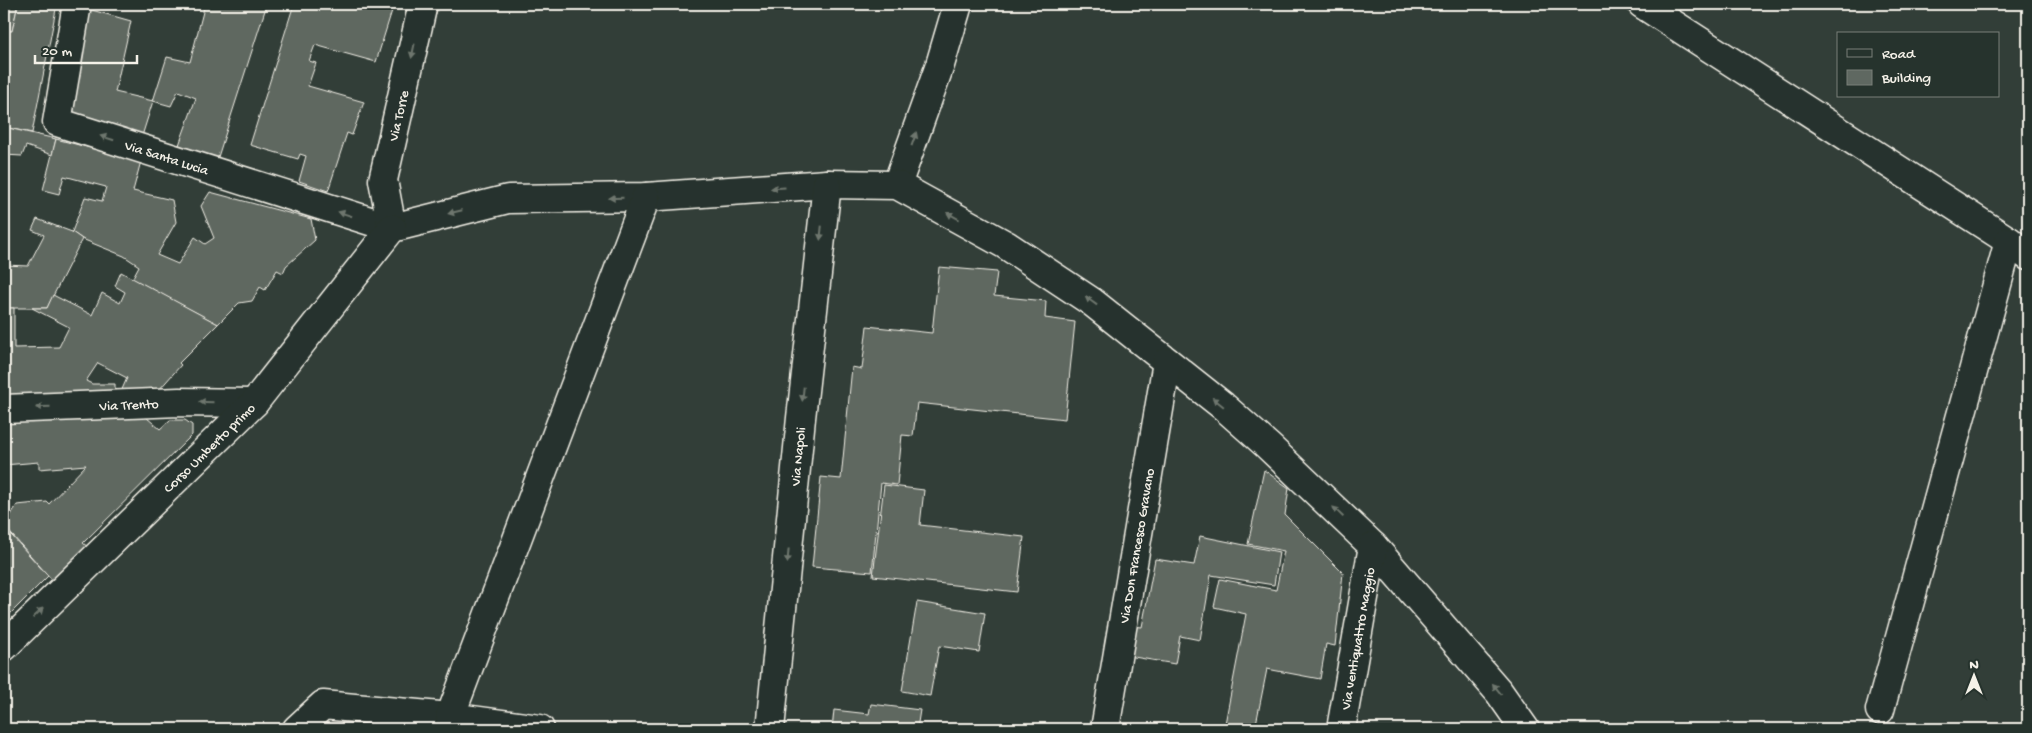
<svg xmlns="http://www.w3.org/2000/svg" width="2032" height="733" font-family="'Gochi Hand',sans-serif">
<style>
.building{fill:#5f6861;stroke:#f4f1e8}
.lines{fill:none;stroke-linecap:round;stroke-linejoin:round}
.minor-casing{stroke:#f4f1e8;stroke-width:31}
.minor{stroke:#26332d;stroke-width:28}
.oneway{fill:#6e766e}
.labels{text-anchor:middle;stroke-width:4.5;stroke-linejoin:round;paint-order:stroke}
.street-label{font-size:14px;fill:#f4f1e8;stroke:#26332d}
</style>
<rect width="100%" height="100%" fill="#323e38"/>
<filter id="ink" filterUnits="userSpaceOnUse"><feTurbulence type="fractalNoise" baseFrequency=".02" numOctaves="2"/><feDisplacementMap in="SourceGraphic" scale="10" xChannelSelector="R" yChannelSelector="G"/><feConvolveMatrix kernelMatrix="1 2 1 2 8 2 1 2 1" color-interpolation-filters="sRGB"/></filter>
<g filter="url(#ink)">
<!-- building -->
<g class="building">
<path d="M4 4H18L12 31H4Z"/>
<path d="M18 4H57L32 133 4 127V31H12Z"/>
<path d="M205 4H267L217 160 179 145 196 98 178 91 171 106 153 101 167 57 190 62Z"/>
<path d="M294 4H394L376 62 315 45 309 61 316 63 308 86 364 102 352 135 347 133 328 191 299 181 306 156 300 154 298 159 250 145Z"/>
<path d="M81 7 131 21 115 92 153 101 142 136 63 117Z"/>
<path d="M4 127 56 139 52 155 26 146 22 156 4 155Z"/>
<path d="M56 139 141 161 133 191 172 200 176 222 157 255 178 264 195 237 205 244 214 238 201 206 210 192 311 219 315 240 286 266 283 273 277 270 265 290 260 287 252 301 239 303 218 324 132 279 139 266 124 256 82 239 72 232 85 197 102 201 106 187 64 176 59 194 43 190Z"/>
<path d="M37 219 72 232 82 239 47 308H4V265L28 266 44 235 32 230Z"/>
<path d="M939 267 997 272 994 296 1046 301 1045 318 1075 322 1065 419 917 403 913 436 902 435 897 485 881 483 872 572 812 567 821 477 841 479 852 367 862 369 867 326 932 333Z"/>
<path d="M121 272 218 324 179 363 181 365 158 391 120 394 127 378 98 363 86 381 92 384H115V394L4 396V308H14V348L59 347 69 327 32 308H47L53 295 92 315 102 293 120 303 125 292 115 286Z"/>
<path d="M140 412 160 429 170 420H185L192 425V435L83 543 89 548 54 582 4 526 17 505 47 502 49 504 86 465 39 469V462L4 465V423Z"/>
<path d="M1264 470 1289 488 1285 515 1343 573 1335 646 1326 644 1320 679 1267 669 1255 729H1224L1246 614 1214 607 1220 579 1276 590 1284 551 1248 544Z"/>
<path d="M884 485 924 490 920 525 1024 537 1017 592 873 576Z"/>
<path d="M4 527 48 576 4 620Z"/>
<path d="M1200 536 1279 552 1274 585 1211 575 1200 640 1180 636 1175 664 1128 656 1133 626 1142 627 1155 559 1194 565Z"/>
<path d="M917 602 985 613 979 652 939 646 930 696 902 691Z"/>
<path d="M871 704 920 710 917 729H832L834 710 869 714Z"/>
</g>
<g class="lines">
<defs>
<g id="minor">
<path id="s1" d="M77 4 57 122 392 228"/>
<path d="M1642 4 2009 241 2028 256"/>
<path d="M897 185 940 65 958 4"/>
<path d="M392 228 508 199 646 197 827 184 897 185 1006 245 1092 302 1223 406 1268 446 1373 546 1499 692 1525 729"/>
<path id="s2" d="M392 228 383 180 423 4"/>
<path id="s3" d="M4 409 179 402 254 403"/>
<path id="s4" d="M4 647 254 403 392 228"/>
<path d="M1880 710 2009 241"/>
<path d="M297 729 323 705 450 717"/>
<path d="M540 729 450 717 646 197"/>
<path id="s5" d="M770 729 801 418 827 184"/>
<path id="s6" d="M1105 729 1167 362"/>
<path id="s7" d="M1341 729 1373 546"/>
</g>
</defs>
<!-- minor casing -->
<use href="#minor" class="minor-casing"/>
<!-- minor -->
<use href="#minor" class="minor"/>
</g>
<!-- one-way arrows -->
<defs><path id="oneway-solid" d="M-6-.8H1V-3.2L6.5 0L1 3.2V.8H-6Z" transform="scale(1.25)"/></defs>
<g class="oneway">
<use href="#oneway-solid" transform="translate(413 51) rotate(102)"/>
<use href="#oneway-solid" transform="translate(107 138) rotate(-162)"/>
<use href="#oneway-solid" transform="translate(914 139) rotate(-70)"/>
<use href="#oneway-solid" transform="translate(778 188) rotate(176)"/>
<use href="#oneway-solid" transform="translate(616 198) rotate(179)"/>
<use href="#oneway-solid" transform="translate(455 212) rotate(166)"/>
<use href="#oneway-solid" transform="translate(345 214) rotate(-162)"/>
<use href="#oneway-solid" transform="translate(953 216) rotate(-151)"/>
<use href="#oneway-solid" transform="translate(821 233) rotate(96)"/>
<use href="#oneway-solid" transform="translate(1091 301) rotate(-144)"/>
<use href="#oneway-solid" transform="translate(803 394) rotate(96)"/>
<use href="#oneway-solid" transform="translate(206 402) rotate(-179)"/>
<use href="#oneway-solid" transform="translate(1218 402) rotate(-141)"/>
<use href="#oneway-solid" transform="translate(43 407) rotate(178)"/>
<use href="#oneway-solid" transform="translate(1338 512) rotate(-136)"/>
<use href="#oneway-solid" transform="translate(788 556) rotate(95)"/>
<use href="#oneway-solid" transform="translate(38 613) rotate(-44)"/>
<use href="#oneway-solid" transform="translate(1497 689) rotate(-129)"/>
</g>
</g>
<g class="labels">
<!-- street labels -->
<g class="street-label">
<text dy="5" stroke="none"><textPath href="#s2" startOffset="115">Via Torre</textPath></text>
<text dy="5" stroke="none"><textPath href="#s1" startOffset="235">Via Santa Lucia</textPath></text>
<text dy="5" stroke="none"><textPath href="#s3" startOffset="125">Via Trento</textPath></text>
<text dy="5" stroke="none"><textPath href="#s4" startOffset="286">Corso Umberto primo</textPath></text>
<text dy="5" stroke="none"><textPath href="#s5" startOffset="274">Via Napoli</textPath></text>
<text dy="5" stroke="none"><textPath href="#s6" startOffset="186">Via Don Francesco Gravano</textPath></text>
<text dy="5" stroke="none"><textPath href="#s7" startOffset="92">Via ventiquattro Maggio</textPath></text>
</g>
</g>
<!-- margin -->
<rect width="2032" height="733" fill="none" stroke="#26332d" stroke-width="20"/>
<rect x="10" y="10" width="2012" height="713" fill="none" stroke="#f4f1e8" stroke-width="2" filter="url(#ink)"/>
<!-- legend -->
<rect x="1837" y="32" width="162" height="65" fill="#26332d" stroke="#787f78"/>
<rect x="1847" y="49" width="25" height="8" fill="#26332d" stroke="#787f78"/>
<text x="1882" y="58" font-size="15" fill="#f4f1e8">Road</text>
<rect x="1847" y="70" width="25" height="15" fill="#5f6861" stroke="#787f78"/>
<text x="1882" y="82" font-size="15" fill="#f4f1e8">Building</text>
<!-- north arrow -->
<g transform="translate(1974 676)" stroke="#26332d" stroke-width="4" paint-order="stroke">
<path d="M0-4L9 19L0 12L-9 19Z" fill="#f4f1e8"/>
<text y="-8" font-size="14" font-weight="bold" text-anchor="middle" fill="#f4f1e8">N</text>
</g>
<!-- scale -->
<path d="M35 55v8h102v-8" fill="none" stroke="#f4f1e8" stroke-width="2.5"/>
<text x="42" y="55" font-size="15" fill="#f4f1e8" stroke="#26332d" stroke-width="4" paint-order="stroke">20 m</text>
</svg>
